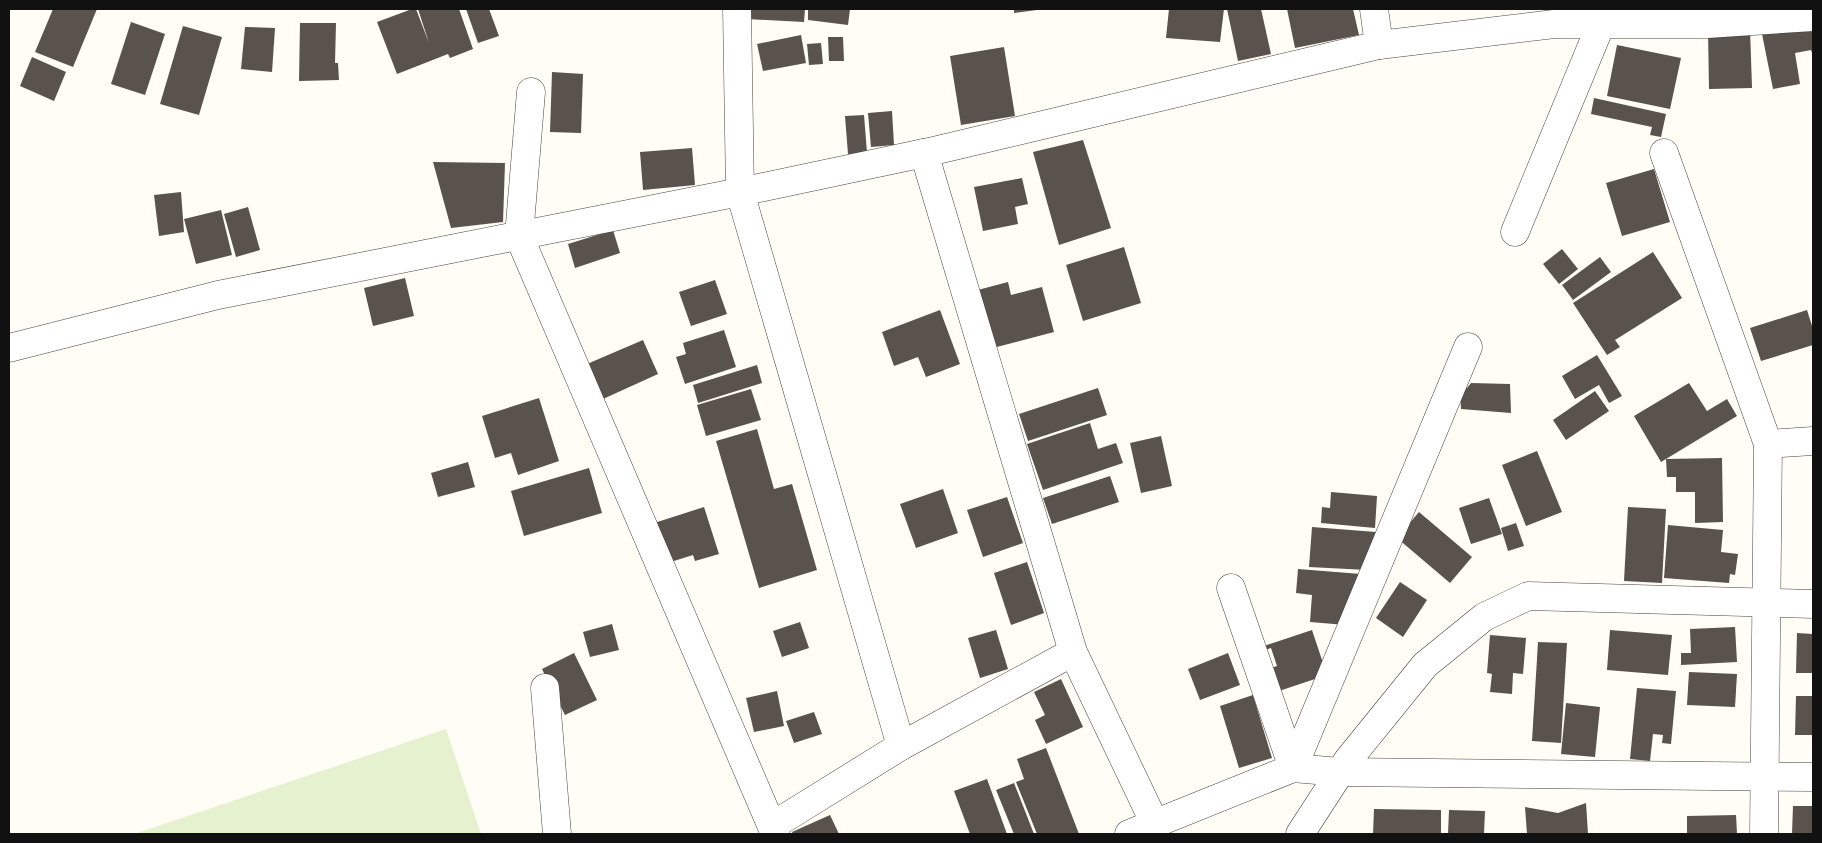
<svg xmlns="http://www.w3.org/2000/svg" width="1822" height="843" font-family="'Libre Baskerville',serif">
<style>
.pitch{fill:#e6f2cf}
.building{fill:#5a524d}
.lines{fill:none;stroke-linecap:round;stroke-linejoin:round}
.minor-casing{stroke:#444;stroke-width:29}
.minor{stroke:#fff;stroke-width:28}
</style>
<rect width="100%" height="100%" fill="#fffdf5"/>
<!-- pitch -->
<path class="pitch" d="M446 729 481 834H134Z"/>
<!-- building -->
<g class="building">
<path d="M53 9H97L73 67 35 52Z"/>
<path d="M412 9H416L429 43 418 9H459L473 49 450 58 448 54 397 74 377 22Z"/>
<path d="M466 9H489L499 36 478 43Z"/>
<path d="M747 9H805L804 22 747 19Z"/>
<path d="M808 9H850L848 25 808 20Z"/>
<path d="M1014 9H1037V10L1014 13Z"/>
<path d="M1169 9H1224L1220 42 1166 38Z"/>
<path d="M1227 9H1261L1271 54 1238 61Z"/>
<path d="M1287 9H1353L1359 35 1295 48Z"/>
<path d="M131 22 165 34 145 95 111 84Z"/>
<path d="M300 23H336L335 63H338L339 80 299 81Z"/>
<path d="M1813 25V55L1811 50 1795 53 1800 84 1773 89 1762 34Z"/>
<path d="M183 26 222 37 199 115 160 104Z"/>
<path d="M245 27 275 28 272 72 241 69Z"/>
<path d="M1750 28 1752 88 1709 89 1708 30Z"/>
<path d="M801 35 806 63 763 71 757 44Z"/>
<path d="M828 37H843L844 61H829Z"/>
<path d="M821 43 823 64 809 65 807 44Z"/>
<path d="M1617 45 1681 58 1670 109 1607 96Z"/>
<path d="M1004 47 1015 116 961 125 950 56Z"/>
<path d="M32 57 66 72 54 101 20 86Z"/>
<path d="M552 72 583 74 581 133 550 132Z"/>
<path d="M1594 98 1666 114 1661 137 1650 135 1652 127 1591 114Z"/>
<path d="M892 111 894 145 871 147 868 113Z"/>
<path d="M864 115 867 153 848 154 845 116Z"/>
<path d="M1083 140 1111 228 1059 245 1033 152Z"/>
<path d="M692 148 695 185 643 190 640 152Z"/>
<path d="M433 162 505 163 503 222 451 228Z"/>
<path d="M1654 169 1670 222 1622 236 1606 183Z"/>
<path d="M1022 178 1028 204 1015 207 1018 224 983 231 974 187Z"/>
<path d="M181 192 184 232 159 236 154 195Z"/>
<path d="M248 207 260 250 236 257 224 214Z"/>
<path d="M221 210 232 255 196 264 184 219Z"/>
<path d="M613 230 620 253 575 268 568 244Z"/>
<path d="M1124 247 1141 303 1083 321 1066 265Z"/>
<path d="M1562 249 1578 269 1559 284 1543 264Z"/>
<path d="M1653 252 1682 298 1615 340 1620 347 1607 355 1573 303Z"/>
<path d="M1600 257 1611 272 1573 300 1562 285Z"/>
<path d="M405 278 414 316 373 326 364 288Z"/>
<path d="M715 280 727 314 691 326 679 292Z"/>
<path d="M1008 282 1011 295 1042 287 1054 332 989 349 974 291Z"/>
<path d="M940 310 960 364 926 377 918 357 894 366 882 332Z"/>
<path d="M1807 310 1813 329V345L1761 361 1750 328Z"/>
<path d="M724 330 736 367 685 384 676 357 686 354 683 343Z"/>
<path d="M643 340 658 374 603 399 587 364Z"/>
<path d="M1597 355 1622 396 1609 403 1599 385 1575 399 1562 376Z"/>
<path d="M757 365 762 383 698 403 693 385Z"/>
<path d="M1471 383 1510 384 1511 413 1461 409 1460 385 1467 388Z"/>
<path d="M1689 383 1707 411 1727 399 1737 416 1661 462 1634 416Z"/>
<path d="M1098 388 1107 415 1028 441 1019 414Z"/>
<path d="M751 389 761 420 706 436 697 405Z"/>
<path d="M1595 391 1609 411 1566 440 1553 420Z"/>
<path d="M539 398 559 461 518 475 511 453 495 458 482 416Z"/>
<path d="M1090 423 1098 449 1116 443 1123 463 1043 490 1027 444Z"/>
<path d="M757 429 774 489 792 484 817 570 759 588 716 441Z"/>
<path d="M1161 436 1172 486 1141 493 1130 443Z"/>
<path d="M1537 451 1562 512 1526 526 1502 465Z"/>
<path d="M1722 458 1723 522 1695 523V492H1676V477H1667L1666 459Z"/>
<path d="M468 462 475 487 438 497 431 473Z"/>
<path d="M589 468 602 513 524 536 511 491Z"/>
<path d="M1110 476 1119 502 1052 524 1043 498Z"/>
<path d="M943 489 958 533 916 548 900 504Z"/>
<path d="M1331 492 1377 496 1375 528 1321 523 1322 507 1330 508Z"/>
<path d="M1007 497 1023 543 983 557 967 510Z"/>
<path d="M1489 498 1502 534 1471 544 1459 508Z"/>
<path d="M704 507 719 554 695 561 693 555 661 565 648 525Z"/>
<path d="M1628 507 1666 509 1662 583 1624 581Z"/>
<path d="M1419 512 1472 557 1450 583 1397 538Z"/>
<path d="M1516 523 1524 546 1508 551 1501 528Z"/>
<path d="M1668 525 1723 530 1721 552 1738 554 1735 575 1730 574 1729 583 1664 578Z"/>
<path d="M1312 527 1376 532 1367 570 1309 567Z"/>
<path d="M1027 562 1044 613 1011 625 994 573Z"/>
<path d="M1298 569 1361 574 1346 625 1310 622 1312 595 1296 593Z"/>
<path d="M1400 582 1427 600 1403 637 1376 618Z"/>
<path d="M800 622 809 648 782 657 773 631Z"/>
<path d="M612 624 619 650 590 657 583 632Z"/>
<path d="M1735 627 1737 662 1681 665V653H1691L1690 629Z"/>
<path d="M996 630 1008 669 980 678 968 638Z"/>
<path d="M1312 630 1327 675 1276 692 1268 669 1277 666 1271 648 1262 651 1261 647Z"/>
<path d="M1610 630 1672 635 1668 675 1607 670Z"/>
<path d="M1797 633 1813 634V673H1796Z"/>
<path d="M1490 635 1526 638 1523 674 1513 673 1512 694 1490 692 1492 674 1487 673Z"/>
<path d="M1538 642 1567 643 1561 743 1532 741Z"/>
<path d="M574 653 597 700 565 715 542 669Z"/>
<path d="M1228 653 1240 685 1200 700 1188 669Z"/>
<path d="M1689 672 1737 674 1735 707 1687 705Z"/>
<path d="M1061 679 1083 727 1046 744 1035 720 1045 715 1034 692Z"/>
<path d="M1637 688 1676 691 1671 744 1662 743 1663 735 1653 734 1650 761 1630 759Z"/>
<path d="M777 691 784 726 754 732 746 698Z"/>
<path d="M1253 695 1272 758 1239 768 1220 706Z"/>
<path d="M1796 696H1813V735H1795Z"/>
<path d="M1566 703 1600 707 1595 757 1561 754Z"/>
<path d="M814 712 822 734 794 743 786 721Z"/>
<path d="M1046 748 1079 834H1037L1016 782 1024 779 1017 759Z"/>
<path d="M987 779 1007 834H970L954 791Z"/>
<path d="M1014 783 1034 834H1014L996 790Z"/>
<path d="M1586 803 1588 834H1527L1525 807 1558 813Z"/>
<path d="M1793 806H1813V834H1792Z"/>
<path d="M1374 809 1441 810V834H1373Z"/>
<path d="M1449 810 1485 811 1484 834H1448Z"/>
<path d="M830 815 839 834H793L792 832Z"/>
<path d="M1736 815 1737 834H1687V816Z"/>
</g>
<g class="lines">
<defs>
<g id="minor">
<path d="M737 9 740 192 901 746"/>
<path d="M1374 9 1379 45"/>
<path d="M531 92 519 236 775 834"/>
<path d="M924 153 1073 652 1155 824"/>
<path d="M1664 153 1768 444 1764 834"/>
<path d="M1515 232 1601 24 1609 10"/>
<path d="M9 348 218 295 740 192 929 152 1379 45 1554 24H1707L1813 17"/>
<path d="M1768 444 1813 441"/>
<path d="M1231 588 1293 768"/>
<path d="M545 688 557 834"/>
<path d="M1293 768 1468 347"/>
<path d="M772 826 901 746 1073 652"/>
<path d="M1129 834 1293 768 1340 772 1813 777"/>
<path d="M1300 834 1348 760 1425 665 1484 617 1528 596 1813 604"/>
</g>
</defs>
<!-- minor casing -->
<use href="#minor" class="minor-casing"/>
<!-- minor -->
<use href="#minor" class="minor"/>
</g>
<!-- border -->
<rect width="1822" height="843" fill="none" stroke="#111111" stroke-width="20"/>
</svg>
